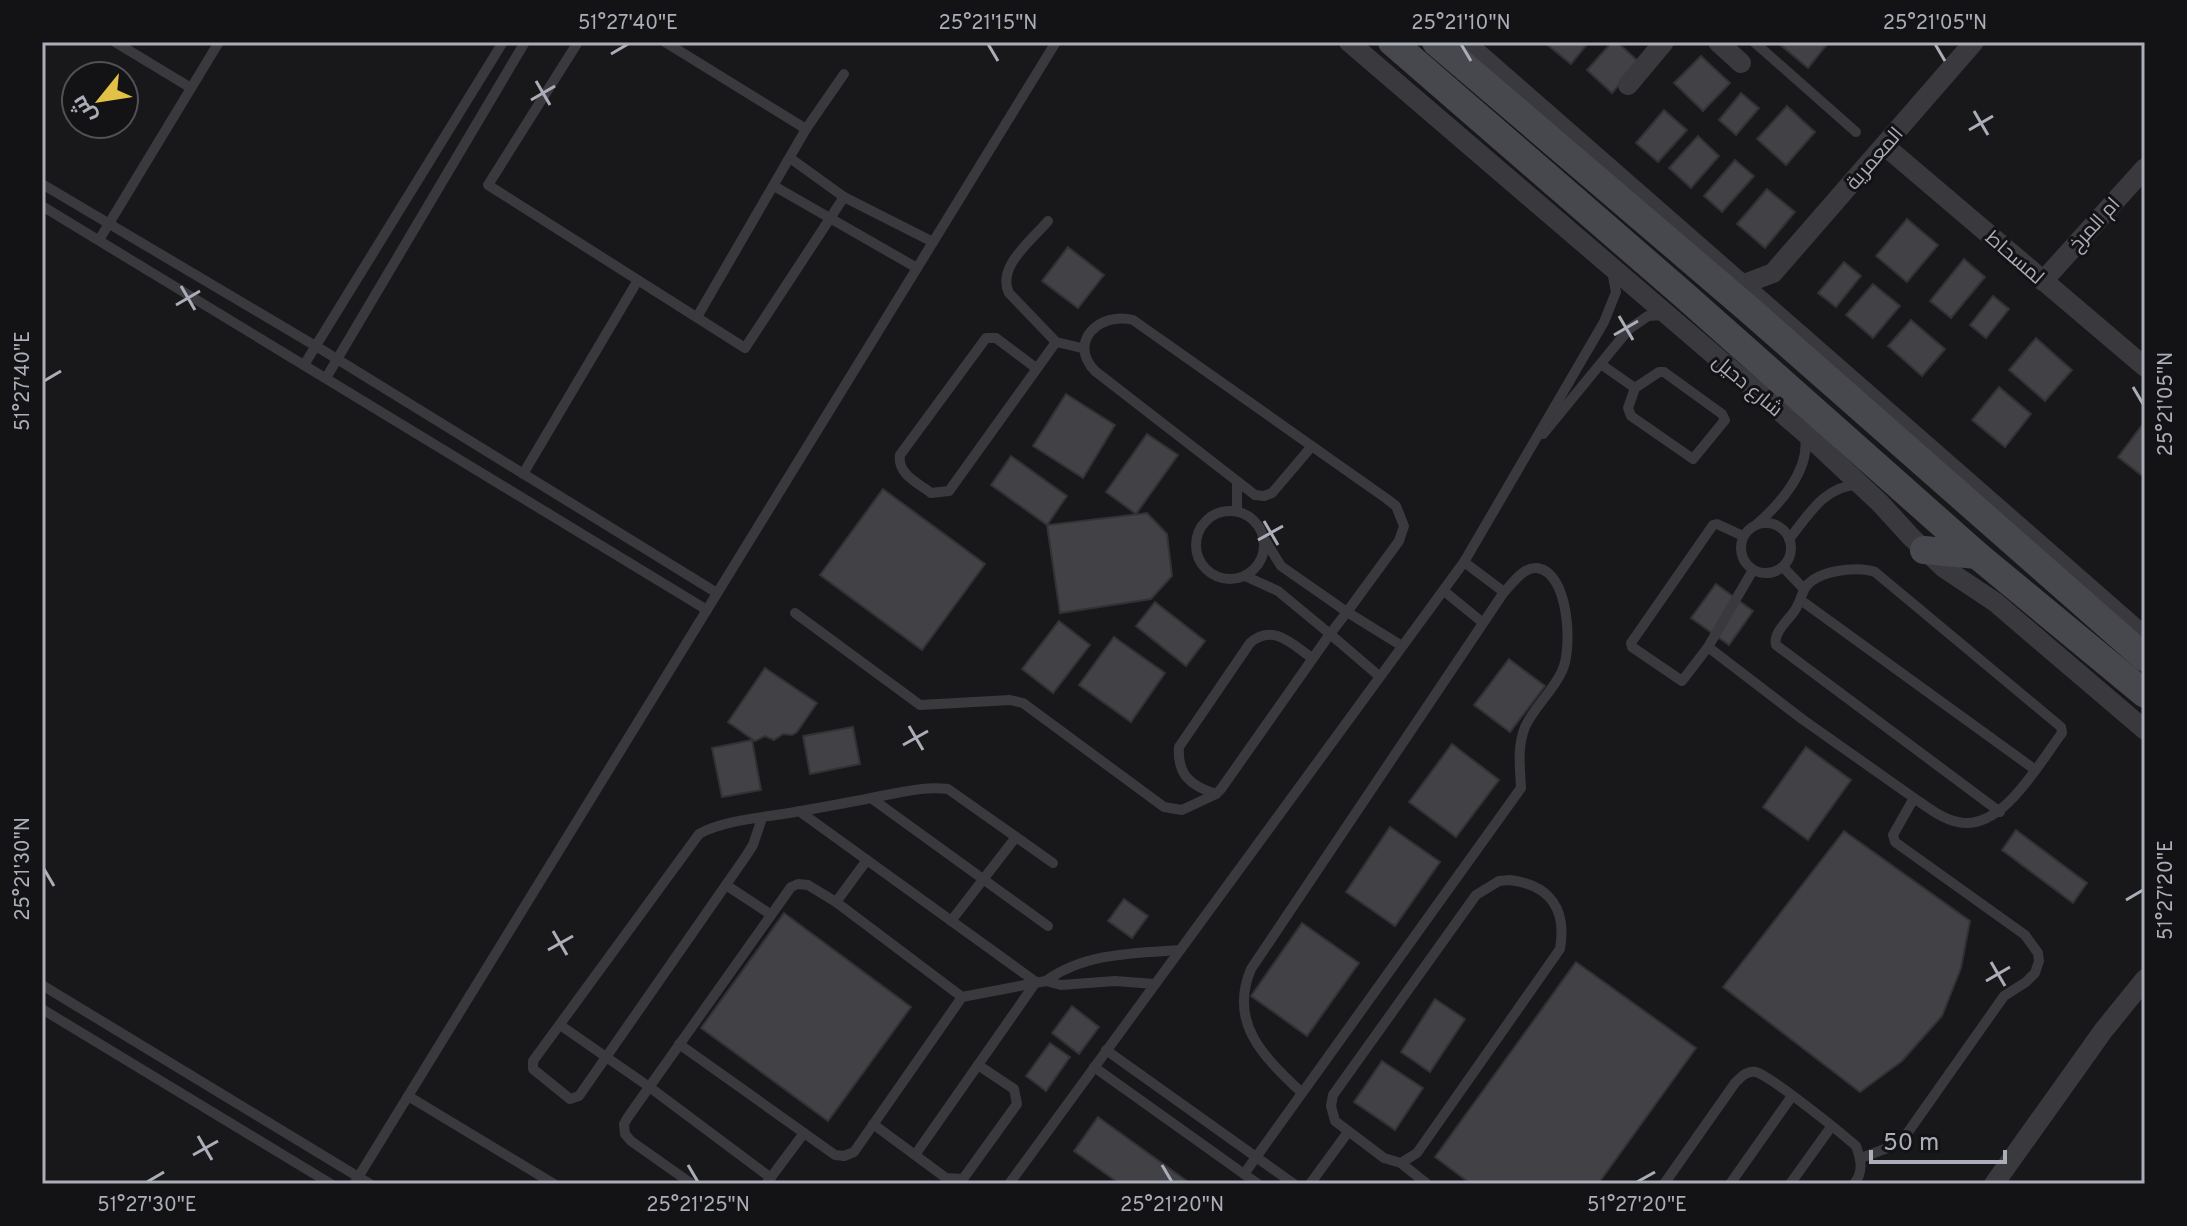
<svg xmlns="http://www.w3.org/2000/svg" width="2187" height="1226" font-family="Overpass,Cairo,sans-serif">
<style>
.building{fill:#424246;stroke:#323235;stroke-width:2}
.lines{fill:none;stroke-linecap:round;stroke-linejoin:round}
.lane{stroke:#39393e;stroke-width:10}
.street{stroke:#39393e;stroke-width:20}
.secondary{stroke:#47484e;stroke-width:28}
.ticks{fill:none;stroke:#abadb8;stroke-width:3}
.labels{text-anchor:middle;stroke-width:6;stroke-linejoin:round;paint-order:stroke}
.street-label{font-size:20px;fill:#abadb8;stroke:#131214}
.neatline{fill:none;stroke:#abadb8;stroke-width:3}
.ticks-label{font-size:20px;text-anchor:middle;fill:#abadb8}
</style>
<rect width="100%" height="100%" fill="#181719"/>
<!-- building -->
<g class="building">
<path d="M1544 42H1589L1571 64Z"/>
<path d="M1612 42H1617L1639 62 1612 93 1587 70Z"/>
<path d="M1777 42H1829L1808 68Z"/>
<path d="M1701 56 1730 83 1703 111 1674 83Z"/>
<path d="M1741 93 1759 108 1736 135 1719 120Z"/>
<path d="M1787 106 1815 132 1786 165 1757 139Z"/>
<path d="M1664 110 1687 130 1658 162 1636 143Z"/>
<path d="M1698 136 1719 156 1691 188 1669 168Z"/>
<path d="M1735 160 1754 176 1722 212 1704 196Z"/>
<path d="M1767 189 1795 212 1765 248 1737 224Z"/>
<path d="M1907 219 1938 245 1907 282 1876 256Z"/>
<path d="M1068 247 1104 275 1078 308 1042 281Z"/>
<path d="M1964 259 1985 277 1951 318 1930 301Z"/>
<path d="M1844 262 1861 276 1836 307 1818 293Z"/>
<path d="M1873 284 1900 306 1873 338 1846 315Z"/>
<path d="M1993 296 2009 309 1986 338 1970 325Z"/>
<path d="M1911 320 1945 349 1922 376 1888 346Z"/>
<path d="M2036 338 2072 370 2045 401 2009 370Z"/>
<path d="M1999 387 2031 414 2005 447 1972 420Z"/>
<path d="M1066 394 1115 425 1083 478 1033 446Z"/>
<path d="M2143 424 2145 426V478L2118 457Z"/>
<path d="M1147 434 1178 455 1136 514 1106 492Z"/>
<path d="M1011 456 1067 496 1047 525 991 485Z"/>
<path d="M883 489 985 564 922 650 820 575Z"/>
<path d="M1147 513 1167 534 1172 576 1151 599 1060 613 1047 525Z"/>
<path d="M1716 584 1753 611 1729 645 1691 618Z"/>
<path d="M1155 602 1205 641 1186 666 1136 626Z"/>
<path d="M1059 621 1090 645 1053 693 1022 669Z"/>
<path d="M1114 637 1165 673 1131 722 1079 685Z"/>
<path d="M1509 659 1545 686 1510 732 1474 705Z"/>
<path d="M765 668 817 703 797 732 792 735 783 734 774 740 765 736 755 741 728 722Z"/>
<path d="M853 727 860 764 810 774 803 736Z"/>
<path d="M752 740 761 790 722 797 712 748Z"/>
<path d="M1452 744 1499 780 1456 837 1409 802Z"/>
<path d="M1806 747 1851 780 1808 840 1763 807Z"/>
<path d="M1390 827 1440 862 1395 926 1346 892Z"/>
<path d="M2016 830 2087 883 2073 903 2002 850Z"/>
<path d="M1844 831 1970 921 1961 968 1942 1016 1902 1061 1860 1092 1723 987Z"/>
<path d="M1124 899 1148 916 1132 938 1108 921Z"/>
<path d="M784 913 911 1007 828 1121 701 1028Z"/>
<path d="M1302 923 1359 963 1307 1036 1251 996Z"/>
<path d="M1576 962 1696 1048 1598 1184H1471L1435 1157Z"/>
<path d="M1435 999 1465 1019 1430 1072 1401 1052Z"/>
<path d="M1072 1006 1099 1027 1079 1054 1052 1033Z"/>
<path d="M1050 1043 1070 1057 1046 1091 1026 1076Z"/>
<path d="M1382 1061 1423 1088 1395 1130 1354 1102Z"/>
<path d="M1098 1117 1191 1184H1120L1074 1151Z"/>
</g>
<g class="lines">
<!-- lane -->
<g class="lane">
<path d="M115 42 191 88"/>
<path d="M578 42 488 185 745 348 844 197"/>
<path d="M665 42 806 129"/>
<path d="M1754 42 1856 132"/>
<path d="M790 158 844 197 933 242"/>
<path d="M42 184 324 351 717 593"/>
<path d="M774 186 917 268"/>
<path d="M42 206 707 610"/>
<path d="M1048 221C1032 240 996 267 1009 293L1056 342"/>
<path d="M99 240 219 42"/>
<path d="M697 317 806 129 844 74"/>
<path d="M304 365 503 42"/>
<path d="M1602 365 1635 388 1628 408 1631 416 1693 459 1725 420 1722 414 1664 372H1659L1635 388"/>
<path d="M1036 368 996 338H986L900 455C897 474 918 483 931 493L949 491 1056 342 1082 348"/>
<path d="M326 378 525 42"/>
<path d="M1543 434 1629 329 1648 316 1665 315"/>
<path d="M523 474 638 280"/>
<circle cx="1230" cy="545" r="34"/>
<path d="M1237 511V483"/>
<circle cx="1766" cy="548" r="25"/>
<path d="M1757 524C1780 504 1810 470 1805 438"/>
<path d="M1743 536 1717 524 1713 525 1631 643 1632 647 1682 681 1708 647 1802 719 1914 798"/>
<path d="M1789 539C1808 516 1824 486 1857 485"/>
<path d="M1265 540 1281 566 1347 612 1399 541 1404 526 1396 506 1387 499 1133 320C1100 311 1067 342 1095 371L1255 495 1264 496 1272 493 1312 446"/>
<path d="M1464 562 1504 592"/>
<path d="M1783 567 1804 589"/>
<path d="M1245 576 1278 591 1330 634 1221 789 1216 794C1191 786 1177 775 1179 747L1250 643C1273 623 1292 644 1312 658"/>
<path d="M1444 591 1482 622"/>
<path d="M1802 601 2034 769"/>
<path d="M795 613 920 705 1010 700 1023 703 1164 807 1182 810 1216 794"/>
<path d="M1708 647 1753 570"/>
<path d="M1379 676 1330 634 1347 612 1402 646"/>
<path d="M871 798 1048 926"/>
<path d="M799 811 1036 982 915 1155"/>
<path d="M762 818 753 845 746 856 579 1096 570 1099 533 1069V1061L699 834C723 820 768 817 795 812 824 807 852 802 881 796 903 792 925 786 948 789L1053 863"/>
<path d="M1510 880C1550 885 1567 909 1560 949L1417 1153 1401 1163 1384 1158 1335 1121 1331 1106 1333 1095 1476 895 1499 881Z"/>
<path d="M726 885 770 914"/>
<path d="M836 902 867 860"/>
<path d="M951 921 1016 837"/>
<path d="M1046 981C1084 953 1135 953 1179 950"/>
<path d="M42 985 370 1184"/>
<path d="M42 1009 331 1184"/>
<path d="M560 1025 648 1086 771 1178"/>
<path d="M679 1044 835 1155 844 1156 854 1152 962 997 1046 981 1061 985 1115 981 1155 984"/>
<path d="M1106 1050 1294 1184"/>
<path d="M1094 1067 1258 1184"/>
<path d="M408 1096 554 1184"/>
<path d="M873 1124 946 1178 963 1179 1017 1104 1014 1089 978 1065"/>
<path d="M1861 1158 1890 1147 1906 1135 2004 996 2026 982 2035 973 2039 961 2038 953 2025 935 1895 842 1893 835 1914 798C1927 807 1942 819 1958 822 2002 832 2039 763 2062 733L2061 727 1875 572C1857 565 1813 571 1804 590 1800 599 1799 605 1793 613 1786 622 1773 634 1776 645L2000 812"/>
<path d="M1401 1163 1427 1184"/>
<path d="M1244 1174 1521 788C1520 767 1517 747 1525 727 1534 707 1553 691 1562 671 1573 648 1569 572 1537 568 1523 567 1513 583 1504 592L1251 969C1228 1023 1264 1057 1301 1092"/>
<path d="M354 1184 1056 42"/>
<path d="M692 1184 631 1141 625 1134 624 1124 628 1117 791 887 798 884 808 885 836 902 962 997"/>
<path d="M766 1184 804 1133"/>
<path d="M1009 1184 1464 562 1604 322 1616 292 1612 271"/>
<path d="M1310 1184 1348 1132"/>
<path d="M1664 1184 1735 1083C1741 1077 1747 1070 1756 1072 1772 1077 1840 1132 1856 1146 1861 1160 1864 1171 1854 1184"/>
<path d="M1730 1184 1792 1096"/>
<path d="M1790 1184 1831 1127"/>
</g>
<!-- street -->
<g class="street">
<path d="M1349 42 1804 432 1880 503 1911 537 1944 568 1995 602 2145 730"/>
<path d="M1465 42 2145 637"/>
<path d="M1718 42 1741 63"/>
<path d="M1628 85 1664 42"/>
<path d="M1885 146 2145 367"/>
<path d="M2043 281 2145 168"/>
<path d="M1744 284 1773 273 1974 42"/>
<path d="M1994 1184 2103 1031 2145 979"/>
</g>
<!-- secondary -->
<g class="secondary">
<path d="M1392 42 1684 295 1977 555 2145 694"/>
<path d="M1436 42 1746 307 2145 658"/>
<path d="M1924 550 1977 555"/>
</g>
</g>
<!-- ticks -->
<path class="ticks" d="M988 44 998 61M1461 44 1471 61M1935 44 1945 61M611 54 628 44M536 81 550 105M531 100 555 86M1974 111 1988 135M1969 130 1993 116M181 286 195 310M176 305 200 291M1619 316 1633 340M1614 335 1638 321M44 381 61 371M2133 387 2143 404M1264 521 1278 545M1258 540 1283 526M909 726 923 750M903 745 928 731M44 869 54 886M2126 900 2143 890M553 931 567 955M548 950 573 936M1991 962 2005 986M1986 981 2010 967M198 1136 212 1160M193 1155 218 1141M688 1165 698 1182M1162 1165 1172 1182M147 1182 164 1172M1637 1182 1655 1172"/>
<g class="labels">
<!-- street labels -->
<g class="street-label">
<text transform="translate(1874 158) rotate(-49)" y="7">المعمرية</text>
<text transform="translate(2094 224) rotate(-48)" y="7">ام المرخ</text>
<text transform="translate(2015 257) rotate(41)" y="7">لمسحاط</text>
<text transform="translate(1748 385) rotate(40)" y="7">شارع دحيل</text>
</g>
</g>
<!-- border -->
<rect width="2187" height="1226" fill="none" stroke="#131214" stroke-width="88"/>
<!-- north arrow -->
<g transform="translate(100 100) rotate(240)"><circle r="38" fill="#131214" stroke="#505056" stroke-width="2"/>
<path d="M0-6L14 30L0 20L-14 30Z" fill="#e2c246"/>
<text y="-12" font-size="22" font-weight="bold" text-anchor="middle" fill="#abadb8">ش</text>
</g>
<!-- scale -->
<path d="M1871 1150v12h134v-12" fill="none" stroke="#abadb8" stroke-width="4"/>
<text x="1883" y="1150" font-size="24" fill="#abadb8" stroke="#131214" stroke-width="6" paint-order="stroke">50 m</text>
<rect x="44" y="44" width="2099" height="1138" class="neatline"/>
<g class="ticks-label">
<text x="628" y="29">51°27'40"E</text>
<text x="988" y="29">25°21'15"N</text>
<text x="1461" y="29">25°21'10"N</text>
<text x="1935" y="29">25°21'05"N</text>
<text transform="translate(22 381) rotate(-90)" y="7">51°27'40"E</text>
<text transform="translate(2165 404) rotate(-90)" y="7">25°21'05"N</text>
<text transform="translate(22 869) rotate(-90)" y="7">25°21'30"N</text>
<text transform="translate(2165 890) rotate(-90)" y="7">51°27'20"E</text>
<text x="147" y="1211">51°27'30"E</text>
<text x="698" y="1211">25°21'25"N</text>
<text x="1172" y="1211">25°21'20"N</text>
<text x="1637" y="1211">51°27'20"E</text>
</g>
</svg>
